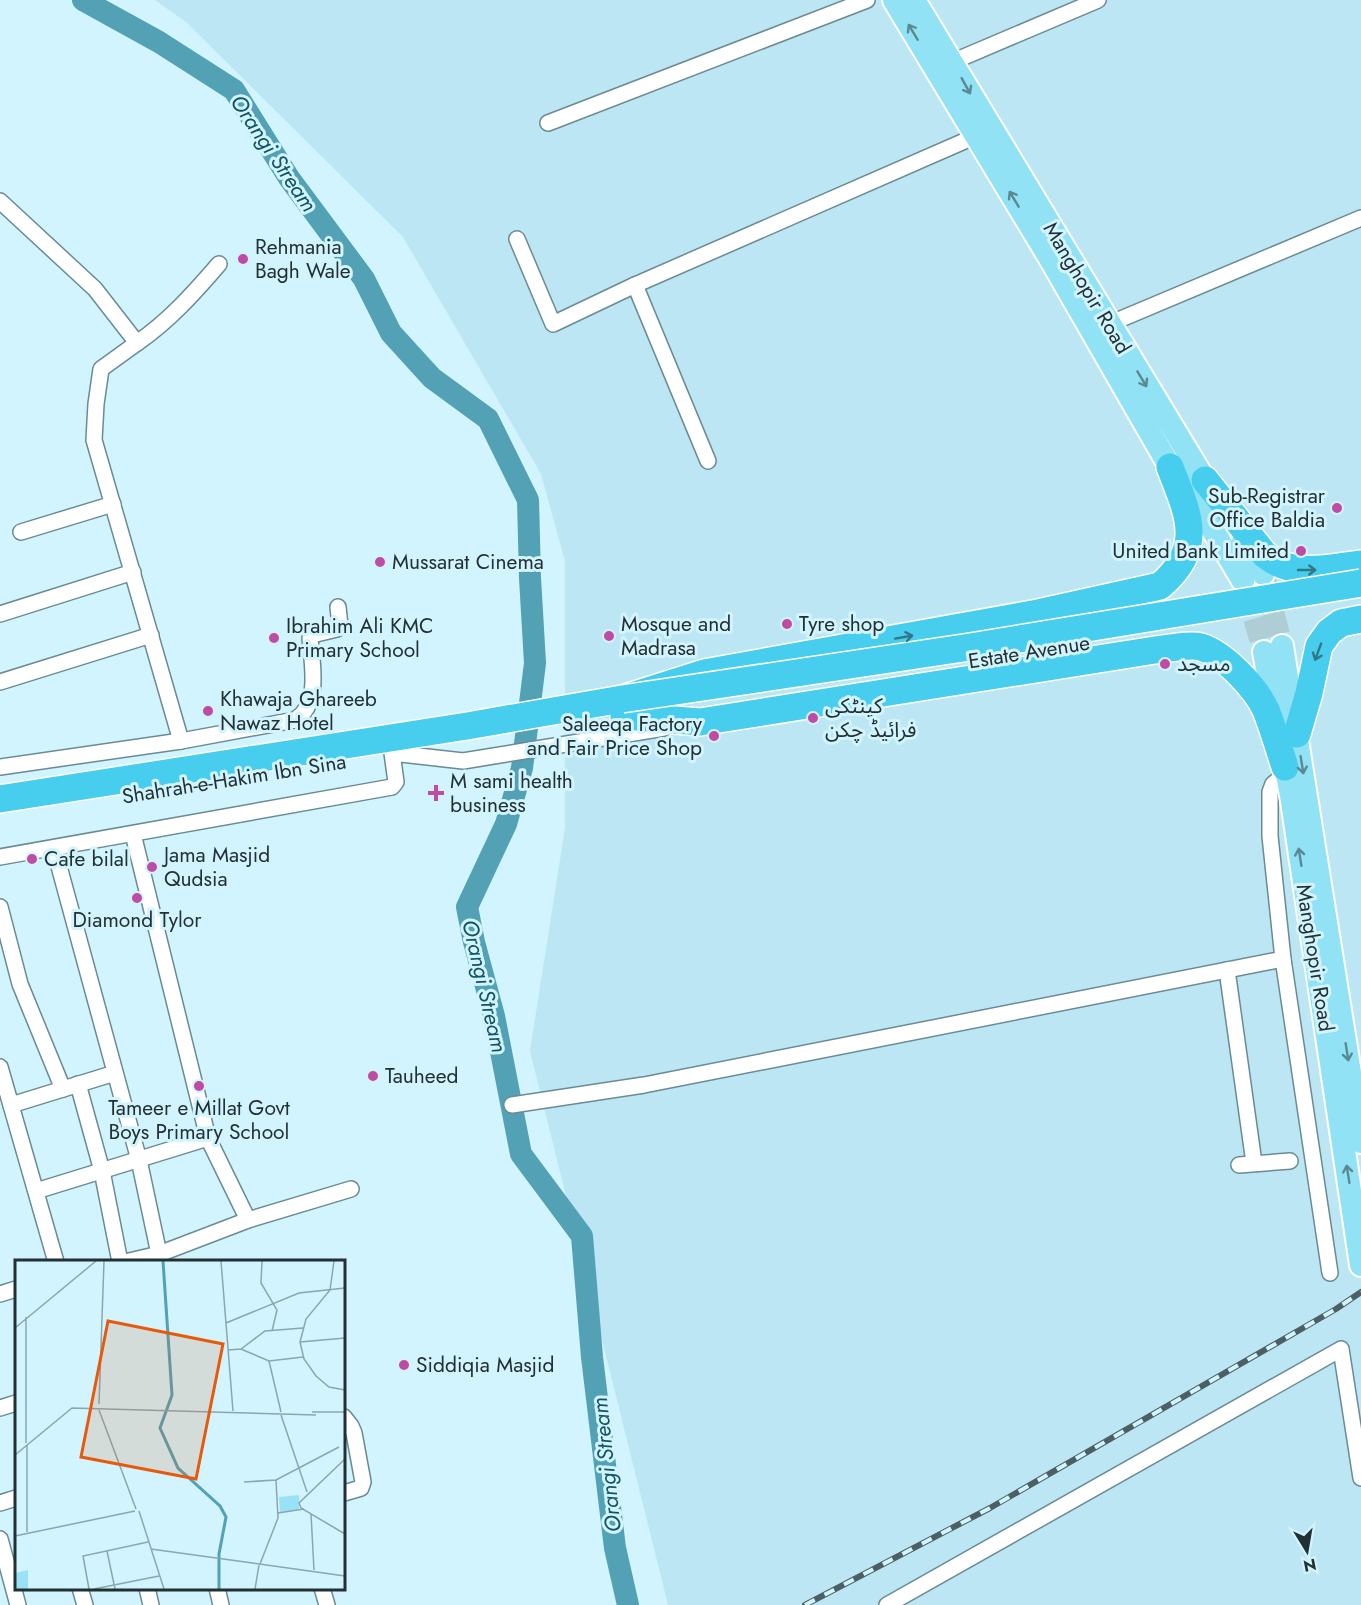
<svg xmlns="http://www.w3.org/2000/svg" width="1361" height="1605" font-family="Jost,'Noto Sans Arabic',sans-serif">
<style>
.built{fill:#bce6f3}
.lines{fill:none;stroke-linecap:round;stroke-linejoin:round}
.river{stroke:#53a1b5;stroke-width:22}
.primary-tunnel{stroke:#aecdd5;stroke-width:22;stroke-dasharray:22 11;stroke-linecap:butt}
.street-casing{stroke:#6a8b94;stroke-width:18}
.primary-casing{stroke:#fff;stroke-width:26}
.highway-casing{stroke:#fff;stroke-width:30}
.street{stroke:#fff;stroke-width:15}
.primary{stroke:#91e2f5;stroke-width:22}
.highway{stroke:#47ceee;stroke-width:27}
.rail-casing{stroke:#4c5f64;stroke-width:6}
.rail{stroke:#d1f4fe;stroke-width:4;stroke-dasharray:11;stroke-linecap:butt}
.highway-bridge-casing{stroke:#fff;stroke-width:30;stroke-linecap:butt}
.highway-bridge{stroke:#47ceee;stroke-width:27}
.oneway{stroke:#5a8994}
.oneway2{stroke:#337787}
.poi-dot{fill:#c04ba4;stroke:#d1f4fe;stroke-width:2}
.labels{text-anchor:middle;stroke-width:6;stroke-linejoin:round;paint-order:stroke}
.poi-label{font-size:21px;fill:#223033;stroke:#d1f4fe;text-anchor:start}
.street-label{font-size:21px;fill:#223033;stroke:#d1f4fe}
.water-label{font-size:22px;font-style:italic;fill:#125464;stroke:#d1f4fe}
.inset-river{fill:none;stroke:#53a1b5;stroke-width:3}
.inset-road{fill:none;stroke:#8ba6ad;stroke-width:1.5}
.view{fill:#e8590c;fill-opacity:0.15;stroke:#e8590c;stroke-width:3}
.inset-edge{fill:none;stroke:#223033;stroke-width:3}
</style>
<rect width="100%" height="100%" fill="#d1f4fe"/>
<!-- built -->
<path class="built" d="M155 0H1361V1605H668L530 1051 565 828V561L541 474 403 237 186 22Z"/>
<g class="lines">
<!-- river -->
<path class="river" d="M83 0 159 42 234 90 289 178 364 279 391 333 432 378 488 419 528 500 530 578 535 663 522 768 506 824 467 907 474 942 494 1016 521 1154 582 1236 592 1357 615 1548 628 1605"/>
<!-- primary-tunnel -->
<g class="primary-tunnel">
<path d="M1265 581 1282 646"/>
<path d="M1245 587 1264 652"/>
</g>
<defs>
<g id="street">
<path d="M952 62 1098 0"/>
<path d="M548 123 867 0"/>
<path d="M0 201 95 289 137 343 101 369 96 404 94 440 181 741"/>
<path d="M517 239 553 324 635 285 976 136"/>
<path d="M635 285 708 461"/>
<path d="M1109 324 1361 218"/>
<path d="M137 343C169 321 194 293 219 264"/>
<path d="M21 532 113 504"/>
<path d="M0 614 133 572"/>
<path d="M0 682 151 635"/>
<path d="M0 767 181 741 295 720C321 704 312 664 310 638L312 635 337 629 340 626 338 607"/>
<path d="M1287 779 1278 780 1273 784 1270 792V836L1283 959 1330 1273"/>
<path d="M133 834 208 1138 248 1220"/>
<path d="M54 848 139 1160 159 1254"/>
<path d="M0 857 392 787 396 782 392 753 463 761 664 728"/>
<path d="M0 907 20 984 63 1089"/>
<path d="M1227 970 1254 1163"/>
<path d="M0 1067 56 1262"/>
<path d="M78 1084 102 1171 120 1262"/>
<path d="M11 1105 115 1073"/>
<path d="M512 1105 644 1085 1283 959"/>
<path d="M1239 1165 1290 1161"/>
<path d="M36 1191 208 1138"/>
<path d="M125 1262 159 1254 248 1220 351 1189"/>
<path d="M0 1294 16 1289"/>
<path d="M0 1408 16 1403"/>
<path d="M344 1417 351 1426 354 1433 363 1482 361 1488 344 1493"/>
<path d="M0 1503 16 1498"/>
<path d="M0 1539 18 1605"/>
<path d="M80 1588 85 1605"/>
<path d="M147 1588 151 1605"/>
<path d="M217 1588 221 1605"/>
<path d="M322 1588 327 1605"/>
<path d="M887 1605 1341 1349 1361 1478"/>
</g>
<g id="primary">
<path d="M894 0 1051 260 1170 467 1198 505 1243 581"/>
<path d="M914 0 1213 494"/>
<path d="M1243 542 1263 574"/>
<path d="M1282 646 1361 1142"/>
<path d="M1264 652 1292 801 1361 1265"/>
</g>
<g id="highway">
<path d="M1205 480 1265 555C1294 578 1327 568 1361 564"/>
<path d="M624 716 700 722 1155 650C1167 649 1190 644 1201 647 1224 654 1256 688 1266 710 1273 728 1279 748 1285 767"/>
<path d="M1297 734 1309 693 1319 646 1329 632 1341 623 1361 619"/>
<path d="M0 799 467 726 622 699 704 673 1038 613 1160 586C1206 547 1188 514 1170 467"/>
</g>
</defs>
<!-- street casing -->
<use href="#street" class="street-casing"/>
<!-- primary casing -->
<use href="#primary" class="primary-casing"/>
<!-- highway casing -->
<use href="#highway" class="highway-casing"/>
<!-- street -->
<use href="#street" class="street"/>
<!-- primary -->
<use href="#primary" class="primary"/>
<!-- highway -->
<use href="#highway" class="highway"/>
<defs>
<path id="rail" d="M805 1605 990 1508 1336 1309 1361 1292"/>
</defs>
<!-- rail casing -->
<use href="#rail" class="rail-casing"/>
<!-- rail -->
<use href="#rail" class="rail"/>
<defs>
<path id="highway-bridge" d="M622 699 970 647 1361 583"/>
</defs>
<!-- highway-bridge casing -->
<use href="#highway-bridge" class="highway-bridge-casing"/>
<!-- highway-bridge -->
<use href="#highway-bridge" class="highway-bridge"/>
</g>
<!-- one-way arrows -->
<defs><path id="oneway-shaft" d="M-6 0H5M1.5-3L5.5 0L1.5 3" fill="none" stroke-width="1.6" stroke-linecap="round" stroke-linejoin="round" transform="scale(1.5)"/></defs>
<g class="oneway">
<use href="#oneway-shaft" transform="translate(913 32) rotate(-121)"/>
<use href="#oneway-shaft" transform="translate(966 86) rotate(61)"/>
<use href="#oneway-shaft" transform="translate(1014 199) rotate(-121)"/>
<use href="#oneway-shaft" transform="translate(1142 379) rotate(59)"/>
<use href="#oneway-shaft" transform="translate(1302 765) rotate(81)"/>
<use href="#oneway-shaft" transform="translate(1300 857) rotate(-99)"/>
<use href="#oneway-shaft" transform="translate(1347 1052) rotate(81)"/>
<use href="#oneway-shaft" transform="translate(1348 1174) rotate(-99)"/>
</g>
<g class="oneway2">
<use href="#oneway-shaft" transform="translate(1307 570)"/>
<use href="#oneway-shaft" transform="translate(904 637) rotate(-10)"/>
<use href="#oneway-shaft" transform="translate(1318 652) rotate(110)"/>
</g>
<!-- markers -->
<g class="poi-dot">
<circle cx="243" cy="259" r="6"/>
<circle cx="1337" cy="508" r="6"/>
<circle cx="1301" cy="551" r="6"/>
<circle cx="380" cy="562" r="6"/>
<circle cx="787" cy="624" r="6"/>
<circle cx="609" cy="636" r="6"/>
<circle cx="274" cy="638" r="6"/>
<circle cx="1165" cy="664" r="6"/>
<circle cx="208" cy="711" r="6"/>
<circle cx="813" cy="718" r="6"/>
<circle cx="714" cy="736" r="6"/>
<path d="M433 784h6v6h6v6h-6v6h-6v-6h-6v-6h6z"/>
<circle cx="32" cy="859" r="6"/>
<circle cx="152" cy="867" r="6"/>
<circle cx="137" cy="898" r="6"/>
<circle cx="373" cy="1076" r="6"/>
<circle cx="199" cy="1086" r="6"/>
<circle cx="404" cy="1365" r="6"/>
</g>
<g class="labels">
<!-- poi labels -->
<g class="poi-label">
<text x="255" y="254">Rehmania<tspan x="255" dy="24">Bagh Wale</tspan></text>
<text x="1325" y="503" text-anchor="end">Sub-Registrar<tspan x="1325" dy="24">Office Baldia</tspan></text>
<text x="1289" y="558" text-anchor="end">United Bank Limited</text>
<text x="392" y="569">Mussarat Cinema</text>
<text x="621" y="631">Mosque and<tspan x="621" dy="24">Madrasa</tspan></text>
<text x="799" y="631">Tyre shop</text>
<text x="286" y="633">Ibrahim Ali KMC<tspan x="286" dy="24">Primary School</tspan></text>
<text x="1177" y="671">مسجد</text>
<text x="220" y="706">Khawaja Ghareeb<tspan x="220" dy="24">Nawaz Hotel</tspan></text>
<text x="825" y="713">کینٹکی<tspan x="825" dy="24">فرائیڈ چکن</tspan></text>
<text x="702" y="731" text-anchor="end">Saleeqa Factory<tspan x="702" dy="24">and Fair Price Shop</tspan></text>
<text x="450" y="788">M sami health<tspan x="450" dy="24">business</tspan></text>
<text x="164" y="862">Jama Masjid<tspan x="164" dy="24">Qudsia</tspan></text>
<text x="44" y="866">Cafe bilal</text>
<text x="137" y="927" text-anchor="middle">Diamond Tylor</text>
<text x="385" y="1083">Tauheed</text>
<text x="199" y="1115" text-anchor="middle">Tameer e Millat Govt<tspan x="199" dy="24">Boys Primary School</tspan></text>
<text x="416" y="1372">Siddiqia Masjid</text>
</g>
<!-- street labels -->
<g class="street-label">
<text transform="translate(1087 288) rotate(59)" y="7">Manghopir Road</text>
<text transform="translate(1029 652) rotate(-9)" y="7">Estate Avenue</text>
<text transform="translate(234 779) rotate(-9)" y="7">Shahrah-e-Hakim Ibn Sina</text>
<text transform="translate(1315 958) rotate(81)" y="7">Manghopir Road</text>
</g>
<!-- water labels -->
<g class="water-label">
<text transform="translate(274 153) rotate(56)" y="8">Orangi Stream</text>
<text transform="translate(485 986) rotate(77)" y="8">Orangi Stream</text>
<text transform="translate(606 1465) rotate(-96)" y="8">Orangi Stream</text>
</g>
</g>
<!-- overview -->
<g transform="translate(15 1260)">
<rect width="330" height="330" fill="#d1f4fe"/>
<path d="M284 235V250L265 252 264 237ZM13 310V329H0V313Z" fill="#99e2f6"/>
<path class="inset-river" d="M148 1 157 135 145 168 163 208 205 246 211 257 204 294V329"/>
<path class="inset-road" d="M206 1 218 151M247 1 246 23 262 50 257 71M319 1 315 30 291 59 285 82 289 99 301 116 314 127 330 130M211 63 284 33 330 28M0 68 81 1M285 82 330 78M226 89 250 71 288 68M213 90 226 89 254 101 288 97M254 101 266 152M84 144 89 1M84 150 121 249M297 152H330M266 155 292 232M11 183V57M12 185V272M0 195 57 148 301 155M330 199 284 243 286 248 330 274M229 222 261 220 324 187M124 251 149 329M263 253 289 249M296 254 299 310M0 276 120 251M136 289 330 316M92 291 100 329M245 304 263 258 261 220M74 329 68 296 133 282M79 329 144 316M240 329 244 305"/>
<path class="view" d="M93 61 208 84 181 219 66 197Z"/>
<rect width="330" height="330" class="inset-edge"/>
</g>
<!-- north arrow -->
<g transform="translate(1307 1551) rotate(169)" stroke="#d1f4fe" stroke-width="4.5" paint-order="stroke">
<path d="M0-4.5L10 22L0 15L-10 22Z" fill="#223033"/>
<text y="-9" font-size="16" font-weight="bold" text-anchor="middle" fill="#223033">N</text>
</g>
</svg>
